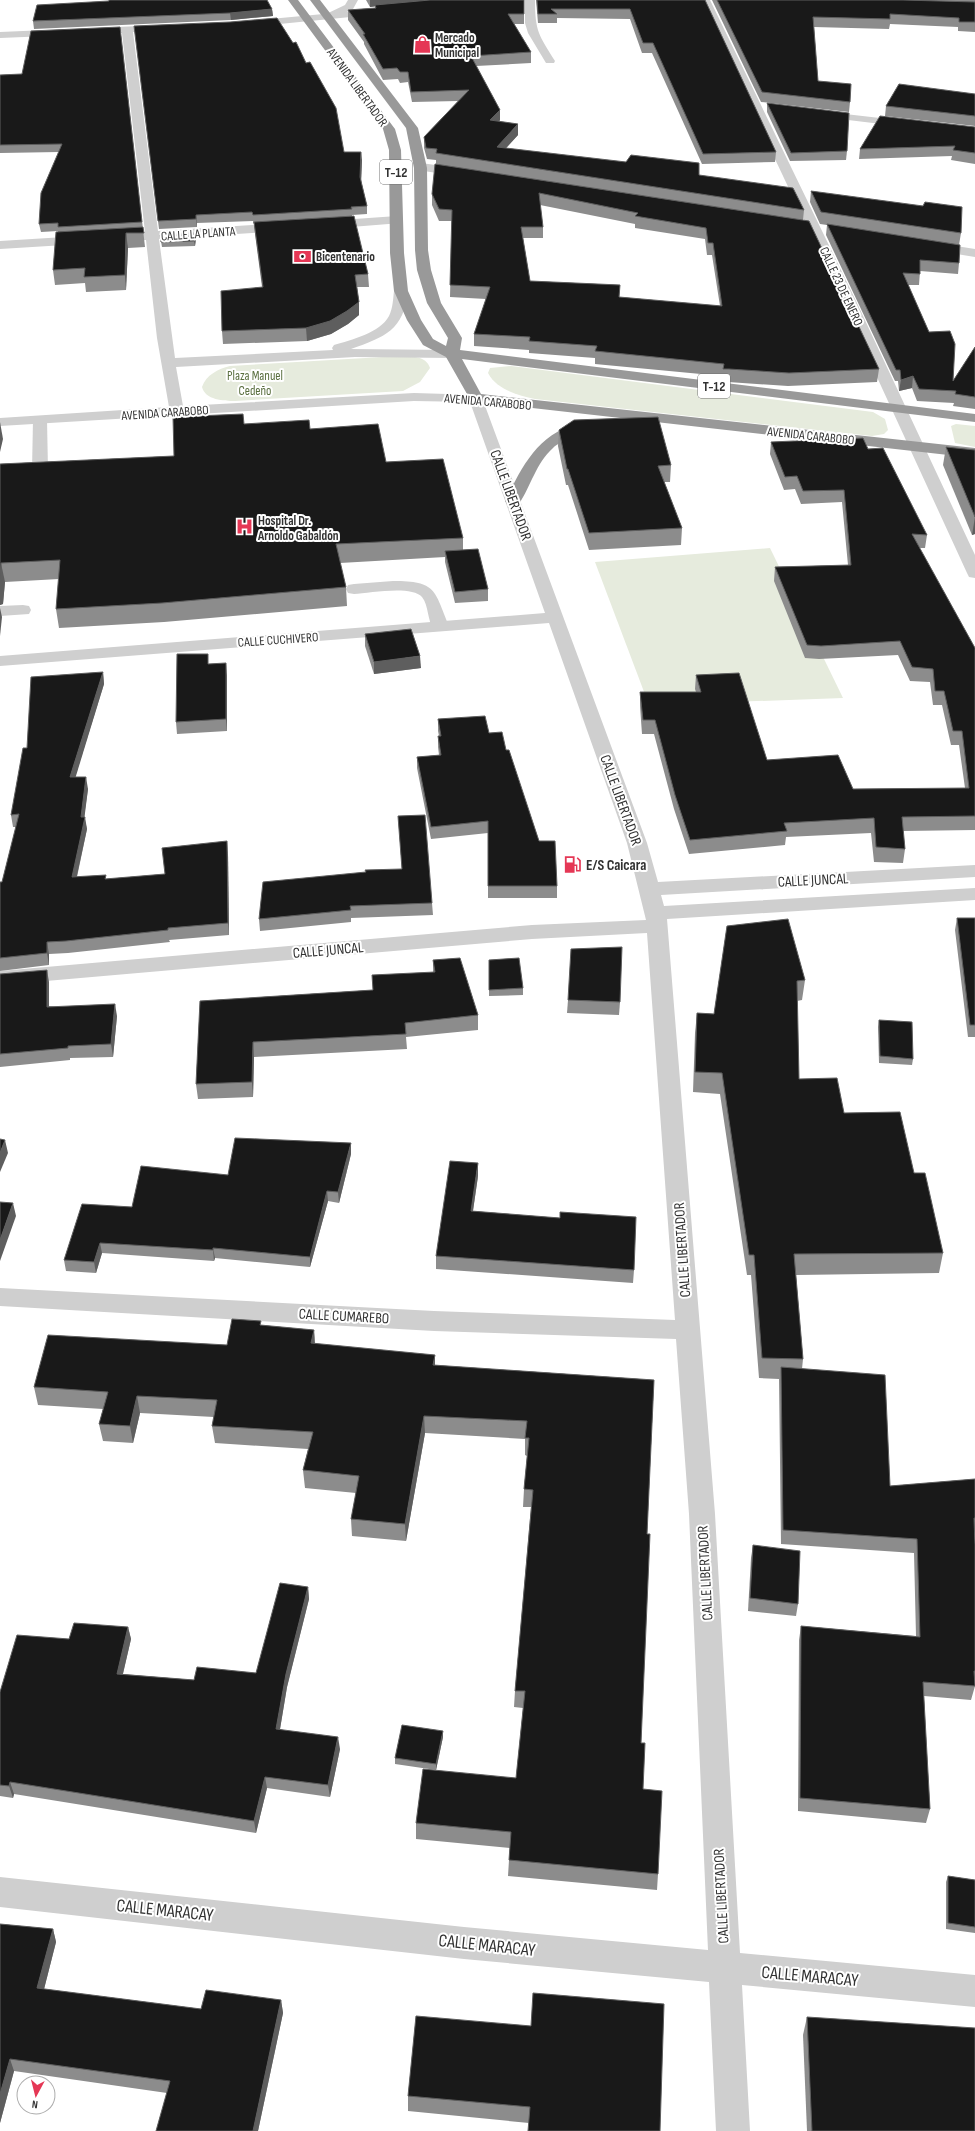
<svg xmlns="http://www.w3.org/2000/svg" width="975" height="2131" font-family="'Sofia Sans Condensed',sans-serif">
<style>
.green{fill:#e6ebdd}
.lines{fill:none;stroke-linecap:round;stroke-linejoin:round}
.lane{fill:#cfcfcf;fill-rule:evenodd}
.street{fill:#cfcfcf;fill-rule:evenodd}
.highway{fill:#999;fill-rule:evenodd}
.wall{fill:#8c8c8c;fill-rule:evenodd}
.shaded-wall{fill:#5e5e5e}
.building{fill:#191919;stroke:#5e5e5e;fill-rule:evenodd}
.labels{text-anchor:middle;stroke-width:4;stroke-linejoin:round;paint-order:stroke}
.far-poi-label{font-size:13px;font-weight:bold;fill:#323232;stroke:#fff;text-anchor:start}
.far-street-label{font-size:13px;fill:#323232;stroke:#fff}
.far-park-label{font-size:13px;fill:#596e3e;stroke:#fff}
.shield{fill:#fff;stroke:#707070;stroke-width:1}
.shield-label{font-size:14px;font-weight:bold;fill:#323232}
.street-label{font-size:15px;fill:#323232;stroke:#fff}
.poi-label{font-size:15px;font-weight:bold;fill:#323232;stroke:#fff;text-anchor:start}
.near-street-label{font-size:18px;fill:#323232;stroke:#fff}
</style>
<rect width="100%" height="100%" fill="#fff"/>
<!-- green -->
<g class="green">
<path d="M400 356C411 357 426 355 430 368L420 382 403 391 235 401C224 401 205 400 202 387 206 375 218 369 230 366Z"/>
<path d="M511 366 873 412 885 419 888 430 884 434 872 436 535 399C518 395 497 390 488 373L490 368Z"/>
<path d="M956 424 975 426V447L955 443 951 426Z"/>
<path d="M770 548 843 698 649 705 595 562Z"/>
</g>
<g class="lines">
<!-- lane -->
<g class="lane">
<path d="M348 0H358L353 9 332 19H324L323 17 324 15 345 5Z"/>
<path d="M40 416 45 417 47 420 48 470 45 473H35L32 470 33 420 35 417Z"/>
<path d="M393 581C437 581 434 590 449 626L446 630 440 631 434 630C427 620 429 606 422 597 412 585 369 593 354 594L348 593 346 589 348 585 354 584Z"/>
<path d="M23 605 29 606 31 610 29 614 0 616V606Z"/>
</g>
<!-- street -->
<g class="street">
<path d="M525 0H535C535 32 539 35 555 61L554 63H546L528 33 525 23Z"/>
<path d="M700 0H710L856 301 975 555V578L969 577 967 573 842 301Z"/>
<path d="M377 9 382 12 381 14 250 27 245 24 250 21Z"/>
<path d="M163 25 168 28 167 30 133 32 158 231 284 223 290 227 284 231 159 239 175 358 333 350 332 348 334 345C351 340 380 333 389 316 393 308 393 299 394 291L401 287 408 291C404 330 385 337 351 349L452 350 457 351 459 354 457 357 452 358 355 357 176 367 183 406 414 393 481 395 647 843 658 882 975 865V877L661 895 664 906 975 888V900L667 919 715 1514 740 1953 975 1975V2007L742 1985 750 2131H716L709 1982 464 1959 0 1907V1877L464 1927 708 1950 689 1514 676 1339 434 1331 0 1306V1288L434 1311 675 1320 647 933 532 939 0 985V971L532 925 646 920 627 843 549 623 0 666V656L545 613 470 402 414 401 0 426V418L169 407 157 338 146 240 0 249V241L145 232 122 33 0 38V32Z"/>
<path d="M819 111 906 121 912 124 906 127 815 116 813 114Z"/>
<path d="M421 163 464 169 470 173 464 177 417 170 415 167Z"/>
<path d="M397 216 403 220 401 223 326 229 320 225 326 221Z"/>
<path d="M931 242 975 249V257L926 249 925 246 926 243Z"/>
</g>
<!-- highway -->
<g class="highway">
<path d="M288 0H298L395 129 401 150 404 253 408 291 421 320 433 339 446 346 448 338 427 303 417 270 415 250 414 168 406 128 310 0H320L418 128 427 168 428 250 431 270 441 303 462 338 460 350 975 414V422L462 359 481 394 975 448V458L471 401 446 357 423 345 407 320 394 291 390 253 389 150 383 129Z"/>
<path d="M586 421 591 422 593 425C589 432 562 439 553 448 536 463 531 486 519 504H507L505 501C525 461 539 432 586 421Z"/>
</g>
</g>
<!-- wall -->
<g class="wall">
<path d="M366 0H524V24H514L531 52V63L476 66 500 110V120L499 122 518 135 506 148 699 175 804 210 803 220 879 369 877 382 788 386 728 382 722 381V376L595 364V358L529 353V350L474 346V334L486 299 450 297 452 221H439L432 205V194L436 164V160L427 159 424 148V137L458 101 412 102 408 82 400 83 398 79 383 80 364 44V42L348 20V10L375 8V6L370 7ZM540 205 635 224V228L705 239 707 255H712L720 306 619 297 620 285 530 281 523 238H543V227Z"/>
<path d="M536 0H705L776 152 775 162 702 164 652 53H642L630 19 557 18V23H538Z"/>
<path d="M712 0H975V32L958 31V27L890 24 889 29 814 27 818 81 850 102 849 112 761 102Z"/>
<path d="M272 9 273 16 231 20 34 29 33 21Z"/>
<path d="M134 26 344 152 362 160 361 180 367 206V214L352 215V216L368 274 369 287H357L359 302V315L348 324 331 334 307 341 223 344 222 331 262 287 255 234 254 223 253 224V221L197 223V227L159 229Z"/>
<path d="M120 27 145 247 128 248 126 290 86 292 85 283 55 285 53 270 58 231 41 232 39 224 59 152 0 153V75L22 74Z"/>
<path d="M975 94V126L885 116 886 106Z"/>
<path d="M767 103 847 151 846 160 790 161 767 112Z"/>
<path d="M975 127V164L951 160 952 156 859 159 860 149Z"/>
<path d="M811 191 961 233 959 245V263L958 274 920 271 919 285H908L929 332 953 381 975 347V409L953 406 954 403 917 401 912 388 899 391 898 381H895L826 235 827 225 820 224 810 202Z"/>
<path d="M160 235 196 238 195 246 162 247Z"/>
<path d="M244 424 310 429 386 462 463 538V550L488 589V601L455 603 445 562V557L340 563 346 587 347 606 164 622 59 628 56 609 59 579 5 582 3 604 0 605V464L174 456Z"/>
<path d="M559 430 671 465 670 482H664L682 528 681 545 589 550 568 485H566L558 446Z"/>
<path d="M771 442 868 449 927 535 925 548H919L975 648V830L903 831 905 849 903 863 874 862 871 833 786 837 785 845 689 854 674 809 654 734H642L640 706V692H696L695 689 696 675 767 760 853 789 965 788 959 745H951L942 705H933L930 682 910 681 898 655 819 659 805 658 774 581 775 567 848 565 842 502 801 504 795 489 784 490 770 454Z"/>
<path d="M946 447 975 450V534L972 535 943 465Z"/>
<path d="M365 634 421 668 374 674 365 646Z"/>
<path d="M209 664 227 676V731L177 734 176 722Z"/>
<path d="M103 672 104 684 75 777 88 789 84 817 87 829 77 877 106 875V879L165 874 228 854 229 935 169 940 170 942 68 953 49 954V965L0 971V882H2L16 827H13L11 815 27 748Z"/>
<path d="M438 719 489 733 506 750 539 841 557 886V898H488V833L431 839 417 768V757L439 755 438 747V736H439L438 731Z"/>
<path d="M398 816 432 903 433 915 351 918V922L260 931 259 919 402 869Z"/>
<path d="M975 916V1037H968L955 930 957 918H975Z"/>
<path d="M727 926 805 980 802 1000 797 1001 799 1079 844 1113 914 1173 943 1253 939 1273 796 1275 803 1359 802 1369 890 1486 975 1479V1532H974L975 1545V1686L971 1700 924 1696 930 1809 926 1823 798 1811 799 1640 801 1626 916 1636 914 1553 781 1544 779 1379 759 1378 751 1275H747L720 1094 693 1092 695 1033 697 1013 714 1014Z"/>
<path d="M433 960 478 1015V1030L406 1037 407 1049 254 1057 253 1097 198 1099 196 1084 200 1001 373 990 433 972Z"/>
<path d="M489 960 523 988V995L489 996Z"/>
<path d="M0 974 49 982V1006L117 1016 113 1057 70 1058V1060L0 1067Z"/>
<path d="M568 1000 620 1002 619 1015 567 1013Z"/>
<path d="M879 1020 913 1059 912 1065 879 1063 878 1027Z"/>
<path d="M351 1154 339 1203 328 1201 310 1267 215 1258 214 1261 102 1253 96 1273 66 1271 64 1260 132 1207 228 1175Z"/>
<path d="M478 1176 473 1211 560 1218 634 1270 633 1283 436 1269V1256Z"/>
<path d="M261 1325 314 1330 315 1344 435 1355V1365L654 1380 647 1534 641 1743 643 1789 658 1874 657 1890 508 1876 509 1860 510 1848 416 1839V1823L516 1778 523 1708 514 1707 515 1691 531 1507H523L524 1489 527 1456 525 1455V1439L425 1433 406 1541 352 1536 351 1519 356 1493 305 1488 303 1470 308 1449 215 1443 212 1426 214 1417 140 1413 133 1443 103 1441 99 1424 103 1409 38 1405 34 1387 227 1345Z"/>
<path d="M753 1545 798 1604 796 1616 748 1611 751 1558Z"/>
<path d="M308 1587 309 1599 287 1687 280 1729 340 1749 330 1797 267 1788 256 1833 14 1794 13 1798 0 1796V1692L69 1639 128 1627 131 1639 123 1674 194 1680 256 1673Z"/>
<path d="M443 1737 436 1770 395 1764V1758Z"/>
<path d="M948 1876 975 1880V1933L946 1929V1882Z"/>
<path d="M0 1924 53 1929 56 1942 44 1989 201 2009 281 2000 283 2013 258 2131H156L167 2093 14 2071 0 2123Z"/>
<path d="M416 2016 660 2131 529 2123 408 2111V2096Z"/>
<path d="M807 2017 975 2131H807L803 2035Z"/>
</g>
<!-- shaded-wall -->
<g class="shaded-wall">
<path d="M370 0H440L370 7Z"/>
<path d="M272 9 273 16 231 20 230 13Z"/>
<path d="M500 110V120L490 131V120Z"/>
<path d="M518 124V135L497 158V147Z"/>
<path d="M361 152 362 160 361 185 360 177Z"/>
<path d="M196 215 197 223V227L196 219Z"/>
<path d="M126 233 128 248 126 290 125 275Z"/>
<path d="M195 233 196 238 195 246 194 241Z"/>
<path d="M359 302V315L348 324 331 334 307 341 306 328Z"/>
<path d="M913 376 912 388 899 391 901 380Z"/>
<path d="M0 422 3 439 0 452Z"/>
<path d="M975 517V534L972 535Z"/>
<path d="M1 563 5 582 3 604 0 605V579Z"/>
<path d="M0 608 2 617 0 636Z"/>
<path d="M420 656 421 668 374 674V662Z"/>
<path d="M226 663 227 676V731L226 719Z"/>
<path d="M103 672 104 684 72 789 70 777Z"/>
<path d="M86 777 88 789 83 829 85 817 87 829 74 889 72 877Z"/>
<path d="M227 841 228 854 229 935 228 923Z"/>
<path d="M47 942 49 954V965L47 953Z"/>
<path d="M47 970 49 982V1019L47 1007Z"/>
<path d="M115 1004 117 1016 113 1057 111 1044Z"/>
<path d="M253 1042 254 1057 253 1097 252 1082Z"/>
<path d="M5 1140 8 1153 0 1172V1153Z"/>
<path d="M351 1143V1154L339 1203 338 1192Z"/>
<path d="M478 1163V1176L471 1224V1211Z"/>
<path d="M327 1191 328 1201 310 1267V1257Z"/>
<path d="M13 1203 16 1216 0 1261V1240Z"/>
<path d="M100 1243 102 1253 96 1273 94 1262Z"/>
<path d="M213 1248 215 1258 214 1261 213 1250Z"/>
<path d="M314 1330 315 1347 311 1343Z"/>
<path d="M435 1355V1373L433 1365Z"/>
<path d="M137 1396 140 1413 133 1443 130 1426Z"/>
<path d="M424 1416 425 1433 406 1541 405 1524Z"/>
<path d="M308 1587 309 1599 287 1687 278 1741 276 1729 286 1674Z"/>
<path d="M128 1627 131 1639 120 1686 117 1674Z"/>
<path d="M443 1731V1737L436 1770V1764Z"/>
<path d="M338 1737 340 1749 330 1797 328 1785Z"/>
<path d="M265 1777 267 1788 256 1833 254 1821Z"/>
<path d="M10 1782 14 1794 13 1798 9 1786Z"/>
<path d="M53 1929 56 1942 41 2001 37 1988Z"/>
<path d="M281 2000 283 2013 258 2131H253Z"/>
<path d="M10 2059 14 2071 0 2123V2094Z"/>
</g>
<!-- building -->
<g class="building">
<path d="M109 0H267L272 9 230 13 33 21 37 5 109 1Z"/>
<path d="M430 0H524V14H508L531 52 471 56 500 110 490 120 518 124 497 147 626 162 631 155 699 163V175L793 188 804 210 436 153 437 149 426 148 424 137 469 90 411 92 408 72H400L397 68 383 69 363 34H365L348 10 376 8 375 5Z"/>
<path d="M537 0H705L776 152 703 154 653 43H643L630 9H551L557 14H538Z"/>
<path d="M717 0H903L975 2V22H959V18L890 14V19L813 17 818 81 851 84 850 102 762 92Z"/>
<path d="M277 18 293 43 296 42 306 63 310 62 336 108 344 152H361L360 177 367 206 351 207 352 209 253 215 252 212 196 215V219L158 221 134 26 230 22Z"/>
<path d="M120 27 142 222 58 227V223L39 224 41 193 62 144 0 145V75L22 74 31 31Z"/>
<path d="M899 84 975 94V116L886 106Z"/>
<path d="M767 103 849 113 847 151 791 153Z"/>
<path d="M880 116 975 127V153L953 150 955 146 860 149Z"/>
<path d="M435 164 809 221 879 369 789 373 729 369H723L724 364 595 351 597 346 529 341 530 337 474 334 490 287 450 285 452 210 439 209 432 194ZM539 193 638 213 635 216 706 228 708 243H713L722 306 619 297 620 285 530 281 521 227H543Z"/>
<path d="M811 191 923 206 925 202 962 207 961 233 821 212Z"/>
<path d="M354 216 368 274 355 275 359 302 347 311 330 321 306 328 222 331 221 291 263 287 254 222Z"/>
<path d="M827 224 960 245 959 263 920 260V274L903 273 929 332 950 331 955 344 953 381 975 347V397L955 394 956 391 919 389 913 376 901 380 900 370H896Z"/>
<path d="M143 227 144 233H126L125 275 84 277 85 268 53 270 56 232Z"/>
<path d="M195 233 194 241 161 242 160 235Z"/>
<path d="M243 414 244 424 309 420 310 429 378 424 386 462 443 459 463 538 336 544 346 587 162 603 56 609 60 560 1 563 0 579V464L174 456 173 417Z"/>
<path d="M658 417 671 465 658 466 682 528 589 533 568 469H567L559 430 574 420Z"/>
<path d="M863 438 868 449 883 448 927 535 912 534 975 648V816L902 817 905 849 876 847 874 818 784 823 787 831 690 840 675 795 655 720H643L640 692H701L696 675 739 673 767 760 838 755 853 789 969 788 962 731H953L944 691H935L933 669 912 667 900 641 821 646 807 645 775 567 851 565 844 490 803 491 797 476 785 477 771 442Z"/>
<path d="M946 447 975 450V517Z"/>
<path d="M478 549 488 589 455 592 445 551Z"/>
<path d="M411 629 420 656 374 662 365 634Z"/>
<path d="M177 654H208V664L226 663V719L176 722Z"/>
<path d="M103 672 70 777H86L81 817H85L72 877 106 875 105 879 165 874 162 848 227 841 228 923 168 928V930L66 941 47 942V953L0 958V882H2L19 814 11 815 23 748H27L31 677Z"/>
<path d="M485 716 489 733 502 732 506 750H509L539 841H555L557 886H488V821L431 827 417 757 441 755 438 736H441L438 719Z"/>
<path d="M425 815 432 903 350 906 351 910 259 919 263 882 366 872 365 870 402 869 398 816Z"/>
<path d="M957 918H975V1025H970Z"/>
<path d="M788 919 805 980 797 981 799 1079 837 1078 844 1113 900 1112 914 1173H925L943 1253 794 1254 803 1359 762 1358 754 1255H749L722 1073 695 1072 697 1013 714 1014 727 926Z"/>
<path d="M622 947 620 1002 568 1000 571 949Z"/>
<path d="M460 958 478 1015 405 1023 406 1034 253 1042 252 1082 196 1084 200 1001 373 990 372 975 435 972 433 960Z"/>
<path d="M519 958 523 988 489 990V960Z"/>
<path d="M47 970V1007L115 1004 111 1044 68 1046V1048L0 1054V974Z"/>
<path d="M879 1020 912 1022 913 1059 880 1056Z"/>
<path d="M235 1138 351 1143 338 1192 327 1191 310 1257 213 1248V1250L100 1243 94 1262 64 1260 82 1204 132 1207 141 1166 228 1175Z"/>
<path d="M0 1139 5 1140 0 1153Z"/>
<path d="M450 1161 478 1163 471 1211 560 1218V1212L636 1217 634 1270 436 1256Z"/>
<path d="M0 1202 13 1203 0 1240Z"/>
<path d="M232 1319 261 1321 260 1325 314 1330 311 1343 435 1355 433 1365 654 1380 647 1534H650L641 1743H645L643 1789 662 1791 658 1874 509 1860 511 1832 416 1823 423 1769 516 1778 525 1691H515L533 1490 524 1489 529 1438H525L527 1421 424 1416 405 1524 351 1519 359 1476 303 1470 313 1432 212 1426 217 1400 137 1396 130 1426 99 1424 108 1392 34 1387 48 1335 227 1345Z"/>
<path d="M781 1367 885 1375 890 1486 975 1479V1518H974L975 1545V1671H974L975 1686 923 1682 930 1809 800 1798 801 1626 920 1637 917 1539 783 1530Z"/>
<path d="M753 1545 800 1551 798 1604 750 1598Z"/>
<path d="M280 1583 308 1587 286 1674 276 1729 338 1737 328 1785 265 1777 254 1821 10 1782 9 1786 0 1785V1692L17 1635 69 1639 74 1623 128 1627 117 1674 194 1680 197 1667 256 1673Z"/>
<path d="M402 1725 443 1731 436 1764 395 1758Z"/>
<path d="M948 1876 975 1880V1927L948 1923Z"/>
<path d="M0 1924 53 1929 37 1988 201 2009 206 1990 281 2000 253 2131H156L170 2081 10 2059 0 2094Z"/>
<path d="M533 1993 664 2004 660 2131H528L530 2107 408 2096 416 2016 531 2026Z"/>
<path d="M807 2017 975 2028V2131H812Z"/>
</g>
<!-- icons -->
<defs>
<symbol id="shop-bare" viewBox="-9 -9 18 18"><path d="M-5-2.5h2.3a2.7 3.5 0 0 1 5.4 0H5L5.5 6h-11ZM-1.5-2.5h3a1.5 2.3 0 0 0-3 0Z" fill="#e53755" stroke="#fff" stroke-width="2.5" paint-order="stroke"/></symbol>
<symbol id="bank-bare" viewBox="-9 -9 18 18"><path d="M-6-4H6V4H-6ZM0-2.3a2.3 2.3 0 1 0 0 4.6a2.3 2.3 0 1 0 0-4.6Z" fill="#e53755" stroke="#fff" stroke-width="2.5" paint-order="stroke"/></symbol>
<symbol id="hospital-bare" viewBox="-9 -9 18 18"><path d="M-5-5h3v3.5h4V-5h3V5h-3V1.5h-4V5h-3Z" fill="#e53755" stroke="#fff" stroke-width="2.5" paint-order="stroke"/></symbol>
<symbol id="fuel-bare" viewBox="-9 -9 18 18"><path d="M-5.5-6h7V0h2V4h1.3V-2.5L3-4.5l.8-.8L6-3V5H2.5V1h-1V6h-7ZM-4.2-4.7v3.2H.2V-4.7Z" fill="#e53755" stroke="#fff" stroke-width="2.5" paint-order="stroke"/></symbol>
</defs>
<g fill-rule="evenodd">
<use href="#shop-bare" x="410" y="32" width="25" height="25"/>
<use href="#bank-bare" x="290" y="244" width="25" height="25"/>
<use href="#hospital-bare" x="232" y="514" width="25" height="25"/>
<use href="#fuel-bare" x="560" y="852" width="25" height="25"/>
</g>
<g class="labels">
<!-- far-poi labels -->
<g class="far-poi-label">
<text x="435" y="42">Mercado<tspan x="435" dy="15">Municipal</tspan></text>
<text x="316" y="261">Bicentenario</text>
<text x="258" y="525">Hospital Dr.<tspan x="258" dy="15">Arnoldo Gabaldón</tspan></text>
</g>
<!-- far-street labels -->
<g class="far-street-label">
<text transform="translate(358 87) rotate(54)" y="5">AVENIDA LIBERTADOR</text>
<text transform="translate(198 233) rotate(-4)" y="5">CALLE LA PLANTA</text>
<text transform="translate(842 286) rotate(65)" y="5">CALLE 23 DE ENERO</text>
<text transform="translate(488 401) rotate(5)" y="5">AVENIDA CARABOBO</text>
<text transform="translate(165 412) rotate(-4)" y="5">AVENIDA CARABOBO</text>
<text transform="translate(811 435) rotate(6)" y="5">AVENIDA CARABOBO</text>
<text transform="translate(278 639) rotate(-4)" y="5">CALLE CUCHIVERO</text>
</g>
<!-- far-park labels -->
<g class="far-park-label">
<text x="255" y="380">Plaza Manuel<tspan x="255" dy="15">Cedeño</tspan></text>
</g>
<!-- shield labels -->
<g class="shield">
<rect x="380" y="160" width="32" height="24" rx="3"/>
<rect x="698" y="374" width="32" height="24" rx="3"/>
</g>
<g class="shield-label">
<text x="396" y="177">T-12</text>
<text x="714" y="391">T-12</text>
</g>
<!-- street labels -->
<g class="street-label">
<text transform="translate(511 495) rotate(70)" y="5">CALLE LIBERTADOR</text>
<text transform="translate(621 800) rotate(70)" y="5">CALLE LIBERTADOR</text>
<text transform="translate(813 880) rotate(-3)" y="5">CALLE JUNCAL</text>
<text transform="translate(328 950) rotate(-5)" y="5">CALLE JUNCAL</text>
<text transform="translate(682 1250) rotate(-94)" y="5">CALLE LIBERTADOR</text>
<text transform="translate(344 1316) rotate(3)" y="5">CALLE CUMAREBO</text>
<text transform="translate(705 1573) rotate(-93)" y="5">CALLE LIBERTADOR</text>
<text transform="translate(721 1896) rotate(-93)" y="5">CALLE LIBERTADOR</text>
</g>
<!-- poi labels -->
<g class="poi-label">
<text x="586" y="870">E/S Caicara</text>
</g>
<!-- near-street labels -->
<g class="near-street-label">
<text transform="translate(165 1910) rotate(6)" y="6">CALLE MARACAY</text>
<text transform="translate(487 1945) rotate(6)" y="6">CALLE MARACAY</text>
<text transform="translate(810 1976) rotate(5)" y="6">CALLE MARACAY</text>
</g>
</g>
<!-- north arrow -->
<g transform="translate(36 2095) rotate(187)"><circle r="19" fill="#ffffff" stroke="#adadad"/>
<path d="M0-3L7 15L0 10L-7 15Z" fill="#e53755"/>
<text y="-6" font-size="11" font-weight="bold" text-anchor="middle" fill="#323232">N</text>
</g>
</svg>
